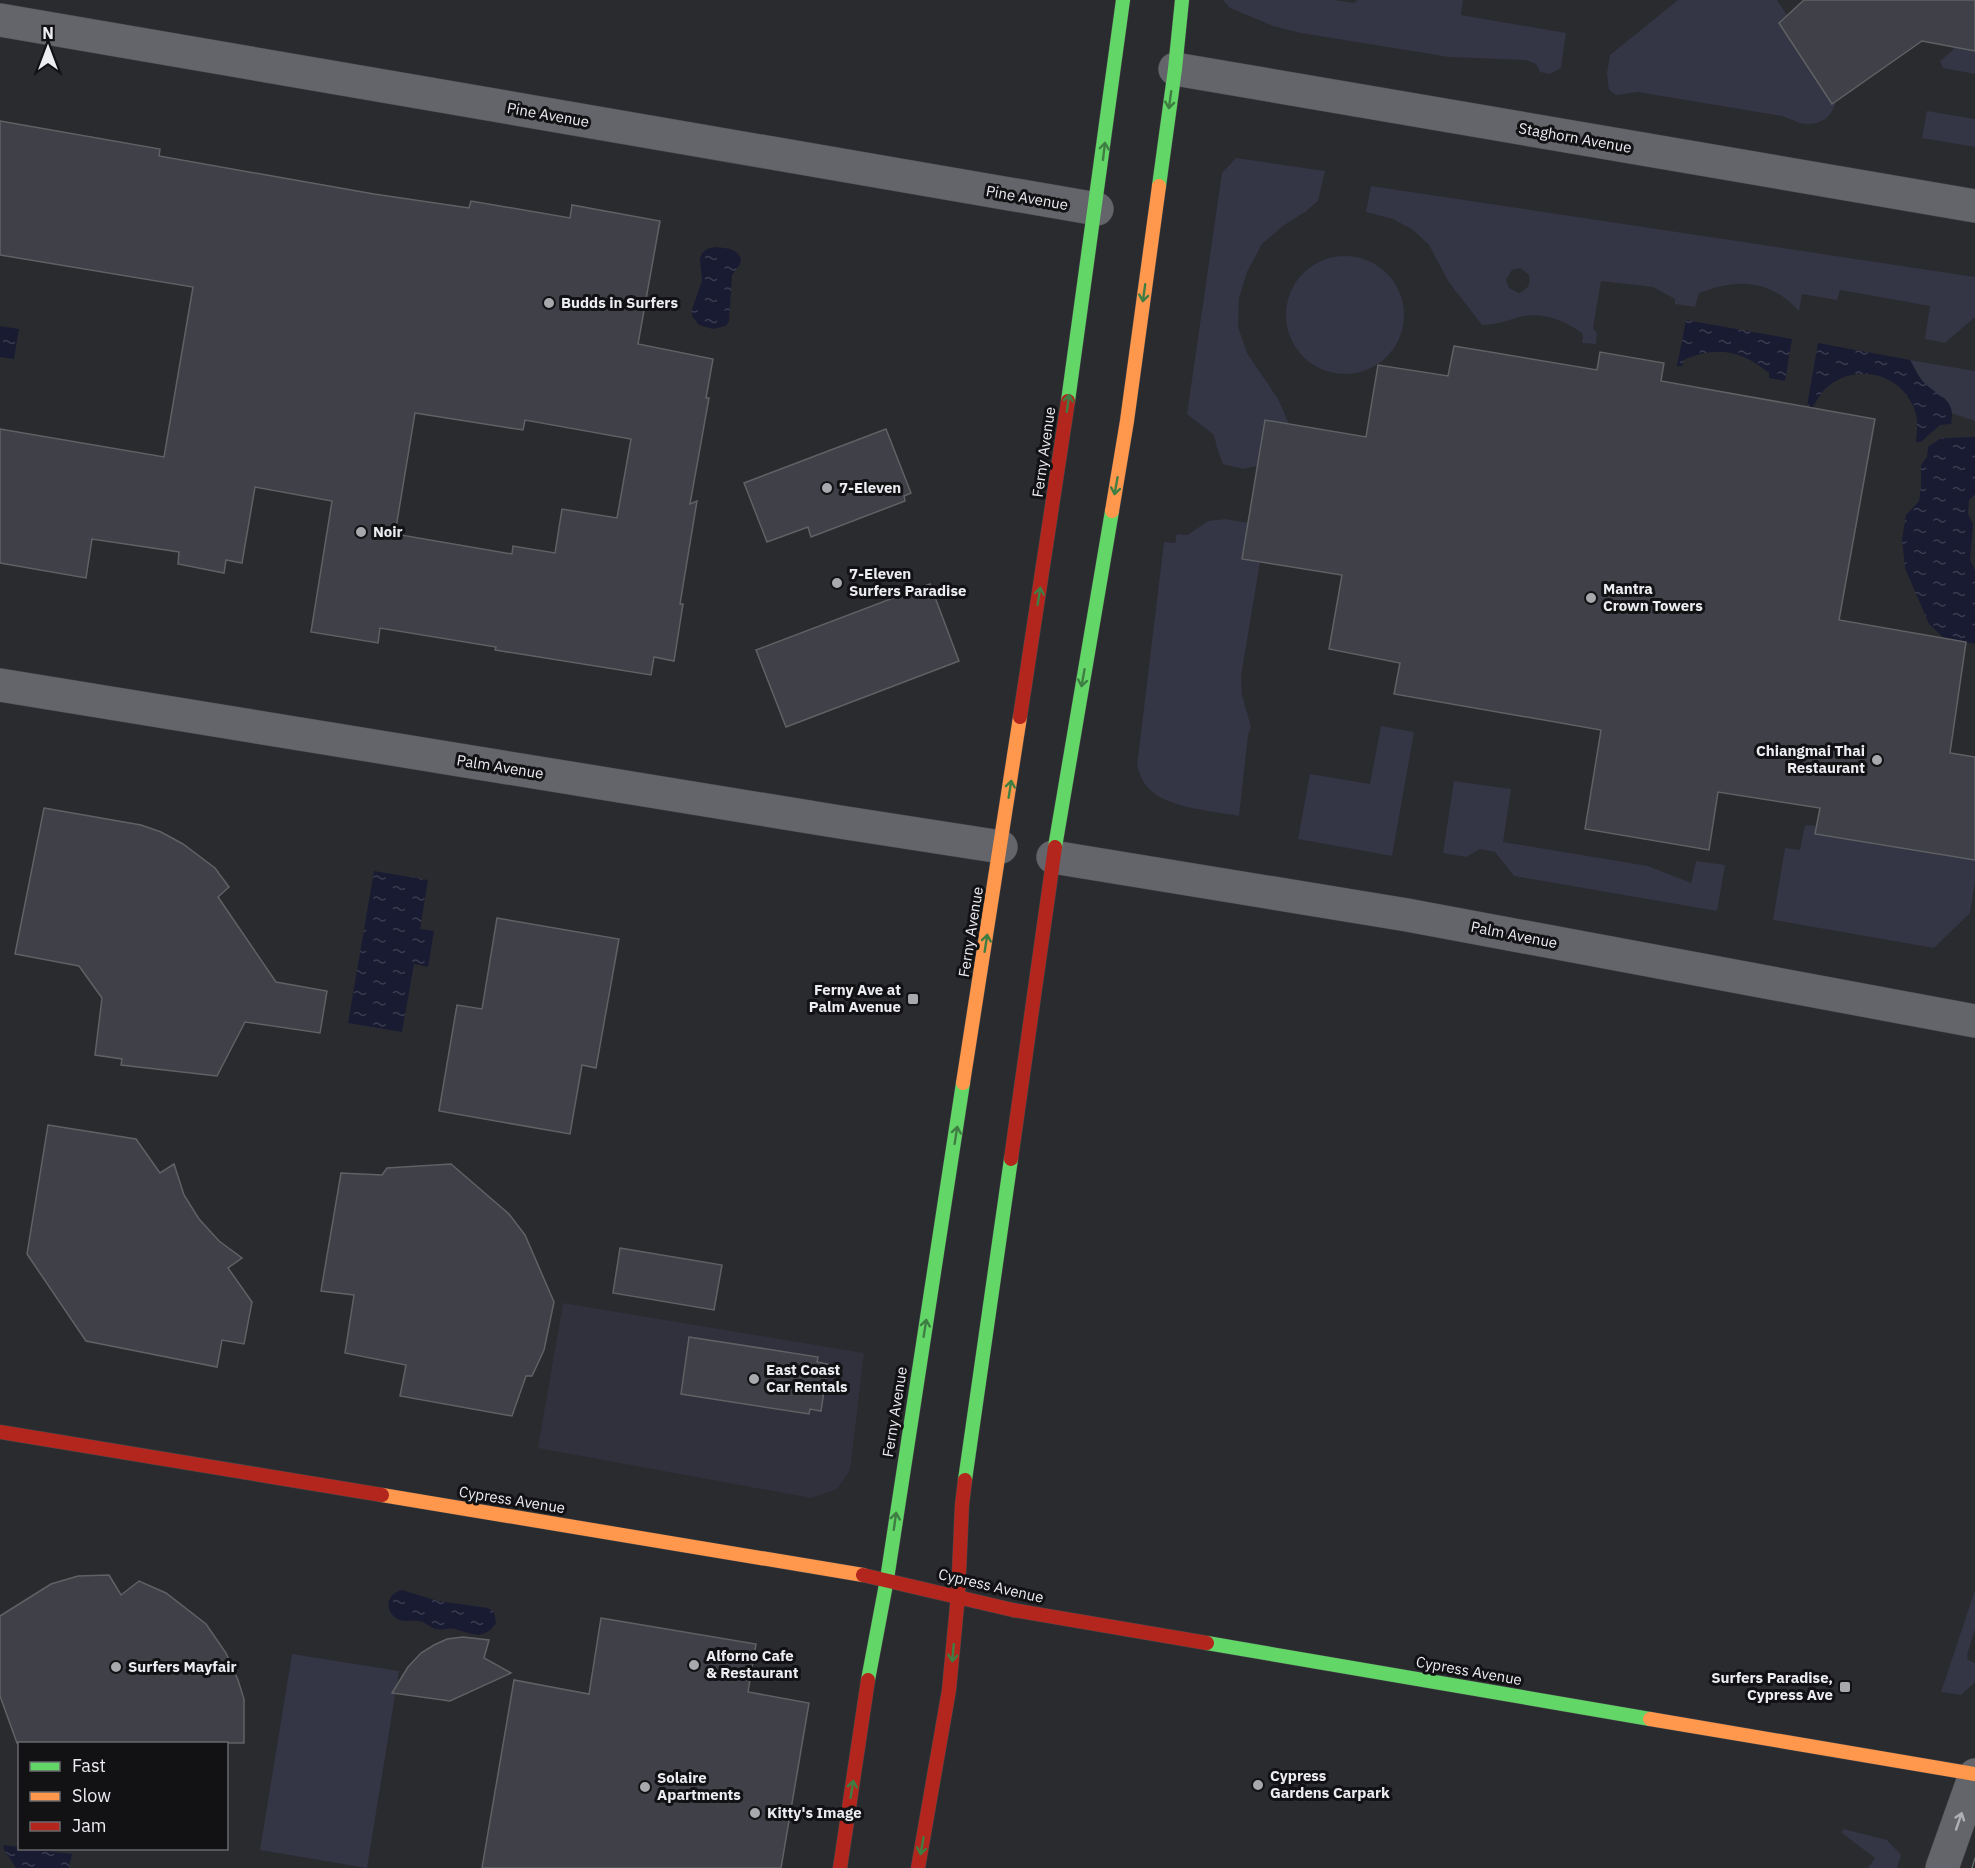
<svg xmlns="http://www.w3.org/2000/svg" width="1975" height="1868" font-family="'IBM Plex Sans',sans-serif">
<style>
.built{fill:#30313d}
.green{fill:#343545;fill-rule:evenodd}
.water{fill:url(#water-ripples)}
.building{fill:#3f4048;stroke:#606164;stroke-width:1.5;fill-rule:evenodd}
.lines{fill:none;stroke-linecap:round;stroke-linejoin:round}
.street-casing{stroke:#464749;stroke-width:34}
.fast-casing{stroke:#464749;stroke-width:15}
.slow-casing{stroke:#464749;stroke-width:15}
.jam-casing{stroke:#464749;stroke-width:15}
.street{stroke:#64656a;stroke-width:33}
.fast{stroke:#63d668;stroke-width:14}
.slow{stroke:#ff974d;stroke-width:14}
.jam{stroke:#b3261e;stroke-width:14}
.tram{stroke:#606165;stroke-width:1.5}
.oneway{stroke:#3f7e43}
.oneway2{stroke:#afb0b4}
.poi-dot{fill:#a8a9ad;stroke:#121215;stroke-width:2}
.labels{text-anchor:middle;stroke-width:6;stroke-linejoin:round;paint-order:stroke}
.street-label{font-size:15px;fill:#ecedf1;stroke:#121215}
.poi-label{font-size:15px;font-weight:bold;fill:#ecedf1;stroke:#121215;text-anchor:start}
</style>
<defs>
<pattern id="water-ripples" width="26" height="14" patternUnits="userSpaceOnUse" patternTransform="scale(1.5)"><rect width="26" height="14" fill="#191b32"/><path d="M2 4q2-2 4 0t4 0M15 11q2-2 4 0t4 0" fill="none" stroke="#3b3c50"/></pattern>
</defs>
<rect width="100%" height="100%" fill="#2a2b2f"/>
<!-- built -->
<path class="built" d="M563 1303 864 1353 850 1470 837 1489 811 1498 538 1448Z"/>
<!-- green -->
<g class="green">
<path d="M1223 0H1335L1354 3 1357 0H1463L1461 15 1566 33 1561 68 1550 74 1540 72 1536 64 1526 60 1449 57 1301 33 1273 26 1230 8Z"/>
<path d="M1678 0H1777L1836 91C1838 113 1823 128 1800 123 1794 121 1788 118 1782 116L1638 92 1616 95 1609 90 1607 73 1610 55Z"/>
<path d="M1956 29 1975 51V74L1943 68 1940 61 1953 50Z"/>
<path d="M1927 111 1975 119V147L1922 138Z"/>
<path d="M1236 158 1325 171 1318 201 1305 212 1283 226 1262 244 1247 272 1239 298 1238 327 1247 353 1278 399 1289 424 1265 421 1257 466 1243 469 1223 464 1217 448 1214 435 1187 414 1222 173Z"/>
<path d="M1371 186 1975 277V317L1945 343 1925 339 1930 306 1840 290 1837 300 1802 294 1799 311C1769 279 1738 278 1699 293L1695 307 1675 304V299L1653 287 1601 281 1593 328 1597 333 1596 344 1582 343 1583 334C1566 321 1545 313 1524 316 1510 319 1497 325 1482 325L1448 281 1429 245 1413 230 1393 219 1366 212ZM1520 268 1529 275C1531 285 1528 289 1519 293L1509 288 1506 280 1512 270Z"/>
<circle cx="1345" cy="315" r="59"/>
<path d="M1910 360 1975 371V421L1951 413C1948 394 1937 396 1926 385 1919 378 1915 368 1910 360Z"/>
<path d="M1225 519 1248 523 1242 559 1260 562 1241 676 1242 695 1251 727 1248 735 1239 816C1210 810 1163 809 1145 784 1141 779 1139 771 1137 766L1164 542 1175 543 1177 534 1188 535 1208 521Z"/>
<path d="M1381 726 1414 732 1392 856 1298 839 1310 774 1370 784Z"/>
<path d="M1454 781 1511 789 1503 842 1648 866 1691 883 1696 861 1725 865 1717 911 1514 876 1495 852 1480 849 1466 857 1443 853Z"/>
<path d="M1805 825 1817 826 1816 834 1975 860V881L1970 913 1934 948 1773 920 1785 848 1800 850Z"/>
<path d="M1975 1590V1629L1967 1655 1968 1660 1975 1663V1682L1961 1695 1941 1692Z"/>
<path d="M292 1654 399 1671 367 1868 260 1850Z"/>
<path d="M1843 1829 1887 1840 1901 1855 1897 1868H1868L1875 1858 1842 1833Z"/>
</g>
<!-- water -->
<g class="water">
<path d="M715 247C726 248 737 248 741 259L740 264 732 275 729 321 726 326 713 329 699 325 692 316V309L702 281 700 259 702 253 707 249Z"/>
<path d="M1686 320 1792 339 1785 381 1769 378V373C1743 351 1716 345 1684 360L1682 366H1677Z"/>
<path d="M0 326 19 329 14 359 0 357Z"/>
<path d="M1818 343 1910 360C1915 369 1920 381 1929 387 1943 398 1956 402 1951 424L1940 425 1921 442H1916C1917 430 1919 418 1913 406 1898 371 1852 363 1825 389 1820 394 1816 402 1812 408L1807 406Z"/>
<path d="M1975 437V494L1969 500 1968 514 1973 524 1970 560 1975 571V644L1944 638 1929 624 1905 568 1902 539 1906 515 1919 501 1921 486V465L1927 457 1928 447 1941 438Z"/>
<path d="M374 871 428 880 420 929 434 931 428 967 414 964 402 1032 348 1023Z"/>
<path d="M402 1590 438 1601 488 1608 494 1612 496 1623C484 1641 472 1634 455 1629 449 1627 442 1631 436 1629 430 1628 426 1622 419 1621 412 1620 403 1623 396 1618 384 1610 387 1593 402 1590Z"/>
<path d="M4 1845 19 1847 20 1848 72 1854 69 1868H16L3 1848Z"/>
</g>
<!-- building -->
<g class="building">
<path d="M1804 0H1975V51L1922 41 1832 104 1779 23Z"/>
<path d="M0 121 160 149 159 156 374 194 469 208 471 201 570 218 572 205 660 221 638 344 713 359 706 398H709L690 504 697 501 680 604H683L674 661 654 657 651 675 495 650 496 647 380 628 378 643 311 632 332 501 255 487 242 563 226 560 224 573 178 564 179 552 92 539 86 578 0 563V429L164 457 193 287 0 255ZM415 413 523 430 525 420 631 439 617 518 562 509 555 553 513 546 512 554 395 534Z"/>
<path d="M1454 346 1597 370 1600 352 1664 363 1661 381 1875 419 1839 620 1966 642 1950 753 1975 757V860L1815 834 1820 808 1718 792 1709 850 1585 829 1601 730 1394 694 1400 663 1329 649 1342 575 1242 559 1265 420 1366 437 1378 365 1448 376Z"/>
<path d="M886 429 911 493 904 496 905 501 811 537 808 527 767 542 744 483Z"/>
<path d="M930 584 959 661 786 727 756 650Z"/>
<path d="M44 808 141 825 161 832 183 844 215 868 229 887 218 897 276 982 327 991 320 1033 245 1022 217 1076 121 1065 122 1059 95 1055 102 998 79 966 15 954Z"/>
<path d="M497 918 619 939 596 1068 582 1065 570 1134 439 1111 457 1005 482 1009Z"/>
<path d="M48 1125 136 1139 160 1173 174 1164 184 1195 199 1219 219 1241 242 1258 228 1268 252 1302 244 1344 222 1340 217 1367 86 1341 27 1254Z"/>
<path d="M451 1164 509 1214 525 1235 554 1302 544 1350 532 1376H526L512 1416 400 1396 406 1365 345 1353 354 1295 321 1291 341 1173 382 1175 387 1168Z"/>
<path d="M620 1248 722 1265 714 1310 613 1293Z"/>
<path d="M689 1337 818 1357 817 1362 828 1364 821 1411 810 1409 809 1414 681 1394Z"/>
<path d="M109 1575 121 1595 139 1581 166 1593 206 1624 226 1653 238 1680 244 1699V1743H17L0 1696V1616L51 1584 78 1576Z"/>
<path d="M601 1618 756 1644 748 1692 809 1703 781 1868H482L514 1680 589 1694Z"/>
<path d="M463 1637 489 1640 484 1658 511 1673 450 1701 392 1693 408 1667 421 1653 434 1645 447 1639Z"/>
</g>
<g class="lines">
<defs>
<g id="street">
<path d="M0 20 1097 209"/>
<path d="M1175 69 1975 206"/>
<path d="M0 685 840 822 1001 847"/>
<path d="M1053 857 1407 915 1975 1021"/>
<path d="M1942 1868 1975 1775"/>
</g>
<g id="fast">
<path d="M1159 186 1175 69 1182 0"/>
<path d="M1068 401 1123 0"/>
<path d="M1055 847 1112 511"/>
<path d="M965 1480 1011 1159"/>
<path d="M1207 1643 1650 1719"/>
<path d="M868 1680 887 1579 963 1083"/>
</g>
<g id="slow">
<path d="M1112 511 1127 421 1159 186"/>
<path d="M963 1083 1020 717"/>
<path d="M382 1495 863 1575"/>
<path d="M1650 1719 1975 1774"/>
</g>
<g id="jam">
<path d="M1020 717 1068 401"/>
<path d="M1011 1159 1055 847"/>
<path d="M0 1432 382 1495"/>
<path d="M863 1575 1013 1610 1207 1643"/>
<path d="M840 1868 868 1680"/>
<path d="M918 1868 949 1690 958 1595 962 1505 965 1480"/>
</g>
</defs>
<!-- street casing -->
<use href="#street" class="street-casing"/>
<!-- fast casing -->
<use href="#fast" class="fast-casing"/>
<!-- slow casing -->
<use href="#slow" class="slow-casing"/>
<!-- jam casing -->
<use href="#jam" class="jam-casing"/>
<!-- street -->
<use href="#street" class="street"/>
<!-- fast -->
<use href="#fast" class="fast"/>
<!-- slow -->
<use href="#slow" class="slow"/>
<!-- jam -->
<use href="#jam" class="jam"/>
<!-- tram -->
<path class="tram" d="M1972 1868 1975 1858"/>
</g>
<!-- one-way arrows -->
<defs><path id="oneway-shaft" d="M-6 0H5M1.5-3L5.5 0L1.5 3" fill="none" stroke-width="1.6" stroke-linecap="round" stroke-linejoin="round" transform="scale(1.5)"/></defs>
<g class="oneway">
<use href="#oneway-shaft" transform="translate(1170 100) rotate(98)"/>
<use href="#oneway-shaft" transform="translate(1104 151) rotate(-83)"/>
<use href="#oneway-shaft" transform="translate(1144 293) rotate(98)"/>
<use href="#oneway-shaft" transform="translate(1068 403) rotate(-82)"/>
<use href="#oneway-shaft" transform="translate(1116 486) rotate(100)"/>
<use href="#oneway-shaft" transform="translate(1039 596) rotate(-81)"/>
<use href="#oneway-shaft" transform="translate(1083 678) rotate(100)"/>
<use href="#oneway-shaft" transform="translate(1010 789) rotate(-81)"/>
<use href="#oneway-shaft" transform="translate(986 943) rotate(-81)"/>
<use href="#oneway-shaft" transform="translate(956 1135) rotate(-81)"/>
<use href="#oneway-shaft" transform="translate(925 1328) rotate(-81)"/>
<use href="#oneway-shaft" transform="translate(895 1521) rotate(-82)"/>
<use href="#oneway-shaft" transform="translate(953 1653) rotate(95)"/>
<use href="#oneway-shaft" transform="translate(852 1789) rotate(-81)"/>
<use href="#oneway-shaft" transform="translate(922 1846) rotate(100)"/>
</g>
<use class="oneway2" href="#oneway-shaft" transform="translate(1959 1821) rotate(-71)"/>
<!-- markers -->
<g class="poi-dot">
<circle cx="549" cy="303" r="6"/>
<circle cx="827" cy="488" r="6"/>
<circle cx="361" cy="532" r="6"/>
<circle cx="837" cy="583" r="6"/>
<circle cx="1591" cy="598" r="6"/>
<circle cx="1877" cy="760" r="6"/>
<rect x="907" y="993" width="12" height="12" rx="3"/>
<circle cx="754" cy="1379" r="6"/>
<circle cx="694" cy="1665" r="6"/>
<circle cx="116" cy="1667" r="6"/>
<rect x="1839" y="1681" width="12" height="12" rx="3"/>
<circle cx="1258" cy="1785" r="6"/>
<circle cx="645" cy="1787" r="6"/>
<circle cx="755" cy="1813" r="6"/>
</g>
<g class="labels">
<!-- street labels -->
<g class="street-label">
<text transform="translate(548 115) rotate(10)" y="5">Pine Avenue</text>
<text transform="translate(1575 138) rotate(10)" y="5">Staghorn Avenue</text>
<text transform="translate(1027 198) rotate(10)" y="5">Pine Avenue</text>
<text transform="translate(1044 452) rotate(-82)" y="5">Ferny Avenue</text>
<text transform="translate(500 767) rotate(9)" y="5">Palm Avenue</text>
<text transform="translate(971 932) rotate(-81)" y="5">Ferny Avenue</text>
<text transform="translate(1514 935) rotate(11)" y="5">Palm Avenue</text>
<text transform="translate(895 1412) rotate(-81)" y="5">Ferny Avenue</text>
<text transform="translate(512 1500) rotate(9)" y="5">Cypress Avenue</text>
<text transform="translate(991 1586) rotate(13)" y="5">Cypress Avenue</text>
<text transform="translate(1469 1671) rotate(10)" y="5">Cypress Avenue</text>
</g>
<!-- poi labels -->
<g class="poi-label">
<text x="561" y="308">Budds in Surfers</text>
<text x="839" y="493">7-Eleven</text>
<text x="373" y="537">Noir</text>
<text x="849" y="579">7-Eleven<tspan x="849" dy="17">Surfers Paradise</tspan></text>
<text x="1603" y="594">Mantra<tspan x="1603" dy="17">Crown Towers</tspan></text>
<text x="1865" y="756" text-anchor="end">Chiangmai Thai<tspan x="1865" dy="17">Restaurant</tspan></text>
<text x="901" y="995" text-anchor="end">Ferny Ave at<tspan x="901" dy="17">Palm Avenue</tspan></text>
<text x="766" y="1375">East Coast<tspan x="766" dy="17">Car Rentals</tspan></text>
<text x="706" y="1661">Alforno Cafe<tspan x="706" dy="17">&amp; Restaurant</tspan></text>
<text x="128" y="1672">Surfers Mayfair</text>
<text x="1833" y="1683" text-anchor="end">Surfers Paradise,<tspan x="1833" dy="17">Cypress Ave</tspan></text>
<text x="1270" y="1781">Cypress<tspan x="1270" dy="17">Gardens Carpark</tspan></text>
<text x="657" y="1783">Solaire<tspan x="657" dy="17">Apartments</tspan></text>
<text x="767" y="1818">Kitty's Image</text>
</g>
</g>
<!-- legend -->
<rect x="18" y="1742" width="210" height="108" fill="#121215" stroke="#696a6d" stroke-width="1.5"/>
<rect x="30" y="1762" width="30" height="9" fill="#63d668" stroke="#696a6d" stroke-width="1.5"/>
<text x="72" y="1772" font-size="18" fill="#ecedf1">Fast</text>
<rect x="30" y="1792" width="30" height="9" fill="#ff974d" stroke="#696a6d" stroke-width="1.5"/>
<text x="72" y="1802" font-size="18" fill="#ecedf1">Slow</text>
<rect x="30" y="1822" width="30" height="9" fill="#b3261e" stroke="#696a6d" stroke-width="1.5"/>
<text x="72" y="1832" font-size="18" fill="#ecedf1">Jam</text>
<!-- north arrow -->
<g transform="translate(48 48)" stroke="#121215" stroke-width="4.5" paint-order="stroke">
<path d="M0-4.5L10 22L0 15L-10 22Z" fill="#ecedf1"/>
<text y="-9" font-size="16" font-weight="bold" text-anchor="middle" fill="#ecedf1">N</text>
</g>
</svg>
